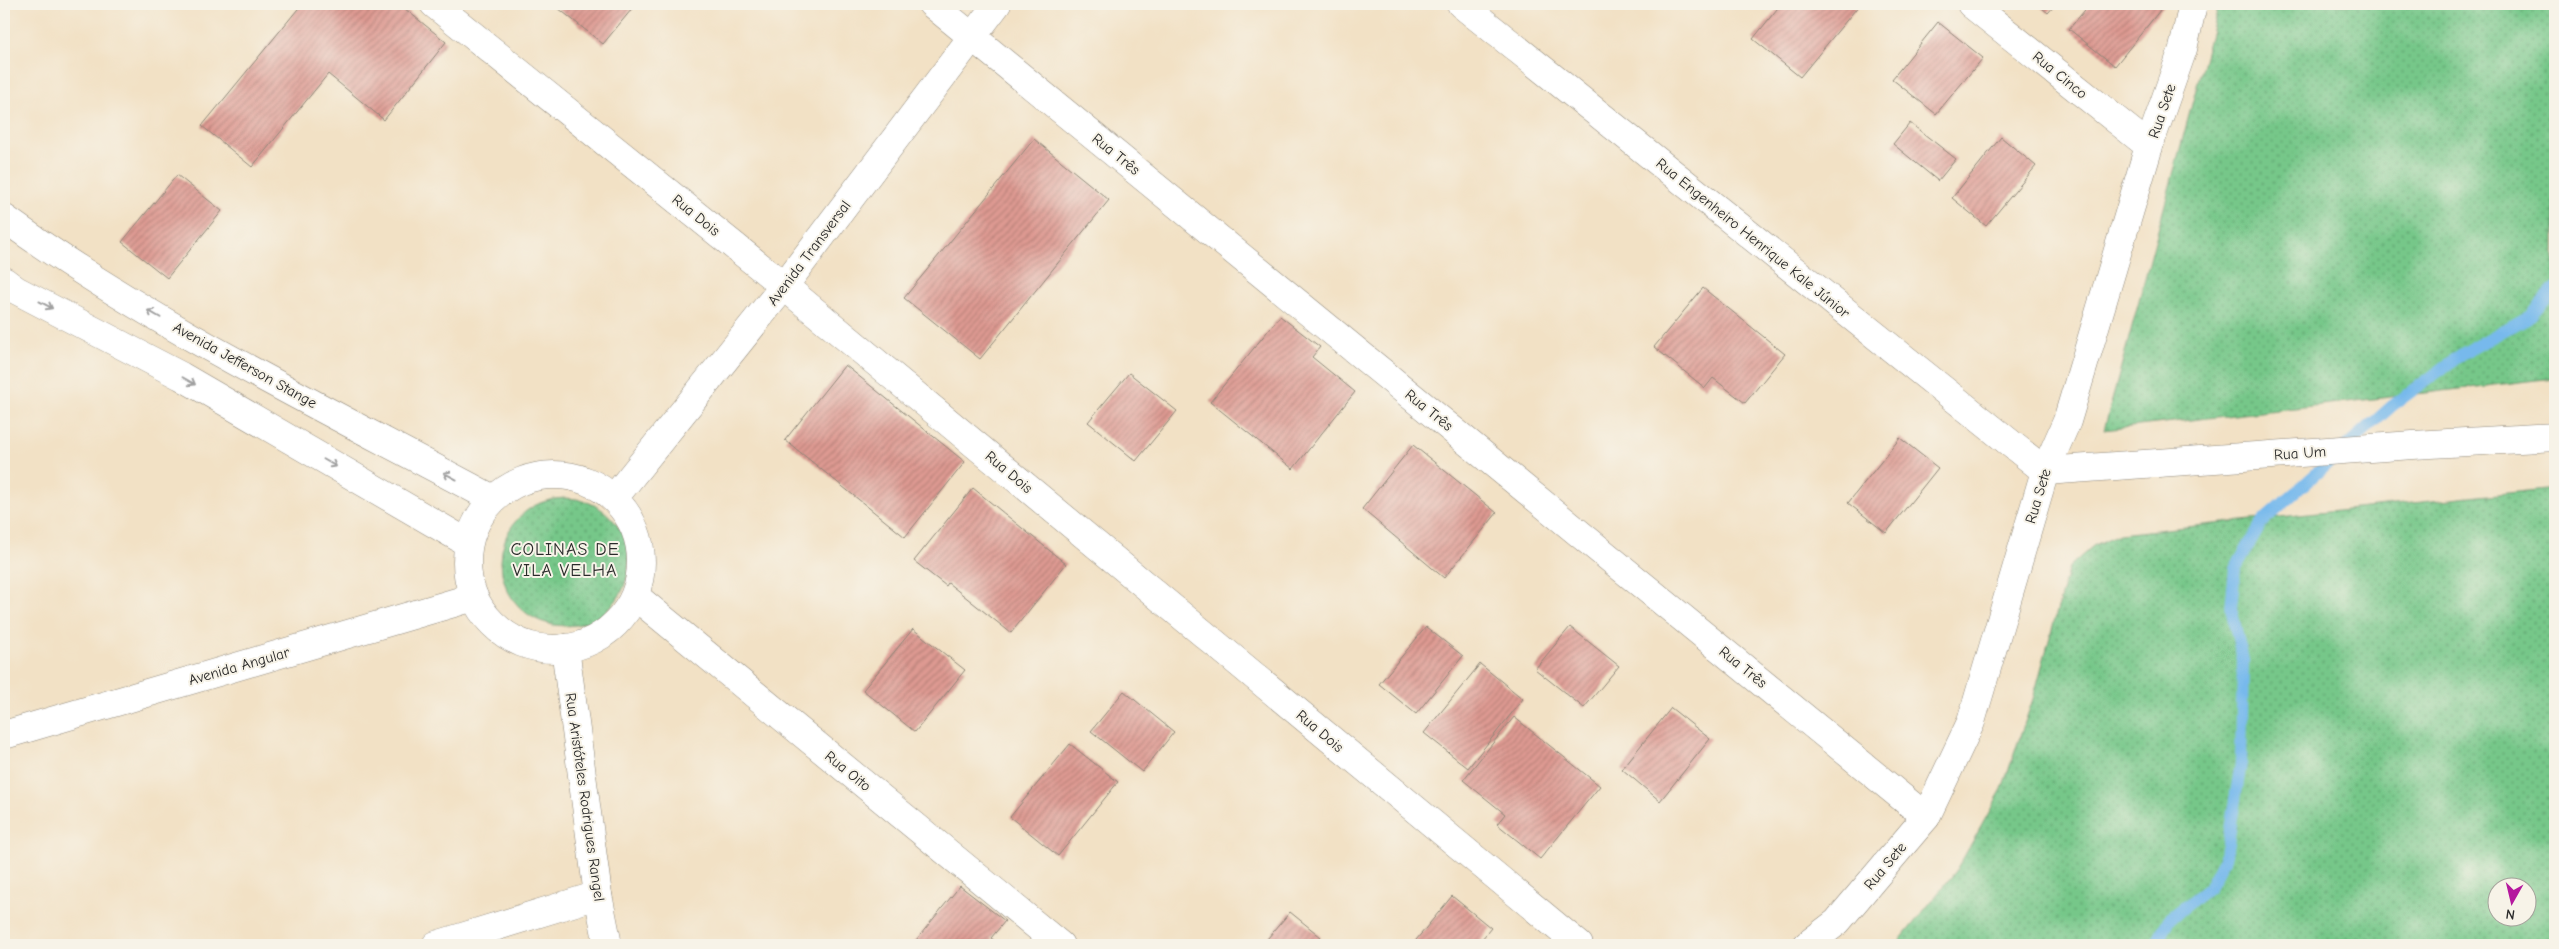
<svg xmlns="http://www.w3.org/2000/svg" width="2559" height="949" font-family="'Comic Neue',sans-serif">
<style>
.grass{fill:url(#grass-dots);stroke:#50795a;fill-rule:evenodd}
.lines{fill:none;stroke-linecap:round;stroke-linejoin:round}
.stream{stroke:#77b9ec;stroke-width:12}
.building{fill:url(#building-hatch)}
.minor-casing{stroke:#8e8678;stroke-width:29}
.tertiary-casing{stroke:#8e8678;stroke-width:29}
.minor{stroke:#fff;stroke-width:28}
.tertiary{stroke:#fff;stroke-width:28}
.oneway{stroke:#a0a0a0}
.labels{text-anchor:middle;stroke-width:4;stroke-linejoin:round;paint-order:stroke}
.street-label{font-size:15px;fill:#2b2b2b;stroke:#f7f3e8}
.quarter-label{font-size:18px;letter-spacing:1px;fill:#2b2b2b;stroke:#f7f3e8}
</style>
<defs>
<pattern id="grass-dots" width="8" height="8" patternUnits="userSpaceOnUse" patternTransform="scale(1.25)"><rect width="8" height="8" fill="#76c789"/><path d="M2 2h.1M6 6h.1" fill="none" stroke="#61a270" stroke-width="1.8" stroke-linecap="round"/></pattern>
<pattern id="building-hatch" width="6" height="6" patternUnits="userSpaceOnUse" patternTransform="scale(1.25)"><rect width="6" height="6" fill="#de9a92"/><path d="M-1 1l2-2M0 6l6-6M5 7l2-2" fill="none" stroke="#b47e77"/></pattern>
</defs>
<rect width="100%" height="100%" fill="#f7f3e8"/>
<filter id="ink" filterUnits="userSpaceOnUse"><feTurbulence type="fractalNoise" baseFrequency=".02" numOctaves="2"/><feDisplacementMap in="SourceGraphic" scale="10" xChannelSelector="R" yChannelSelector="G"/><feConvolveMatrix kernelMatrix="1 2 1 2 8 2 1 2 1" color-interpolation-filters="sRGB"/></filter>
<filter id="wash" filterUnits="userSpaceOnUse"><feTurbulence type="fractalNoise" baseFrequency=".0096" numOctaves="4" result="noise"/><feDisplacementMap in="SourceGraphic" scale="20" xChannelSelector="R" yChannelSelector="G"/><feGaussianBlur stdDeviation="1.12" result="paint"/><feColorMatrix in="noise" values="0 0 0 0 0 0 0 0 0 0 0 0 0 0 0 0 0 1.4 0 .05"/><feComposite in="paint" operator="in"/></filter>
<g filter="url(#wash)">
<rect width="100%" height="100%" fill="#f2e1c5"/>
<!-- grass -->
<g class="grass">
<path d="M2219 4H2555V378L2104 430Z"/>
<path d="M2555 488V945H1896L1956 871 2002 789 2033 699 2069 567 2093 546 2119 534ZM2496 886H2526V916H2496Z"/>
<circle cx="565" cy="562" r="64"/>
</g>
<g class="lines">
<!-- stream -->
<path class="stream" d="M2156 945 2169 919 2209 888 2226 855 2241 763 2243 660 2231 608 2235 569 2263 521 2392 406 2462 354 2531 315 2555 288"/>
</g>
<g id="blocks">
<!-- building -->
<g class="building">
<path d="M302 4H399L446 42 384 120 328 74 252 167 202 126Z"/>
<path d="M553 4H636L603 44Z"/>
<path d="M1781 4H1860L1800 77 1753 39Z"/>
<path d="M2037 4H2056L2048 13Z"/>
<path d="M2090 4H2165L2115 66 2069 29Z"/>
<path d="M1938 22 1983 58 1936 114 1892 79Z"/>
<path d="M1910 123 1956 159 1938 181 1893 144Z"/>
<path d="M2001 137 2036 166 1986 226 1952 198Z"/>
<path d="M1034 139 1109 200 980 359 904 298Z"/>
<path d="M177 175 222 211 167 278 122 242Z"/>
<path d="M1703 288 1785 354 1745 403 1713 378 1705 388 1654 347Z"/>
<path d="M1280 316 1320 347 1312 357 1355 392 1293 469 1210 402Z"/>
<path d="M845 365 965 462 905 537 785 440Z"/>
<path d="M1129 373 1177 411 1136 461 1088 422Z"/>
<path d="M1900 438 1938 468 1886 533 1848 503Z"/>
<path d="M1413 445 1497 513 1444 578 1362 509Z"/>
<path d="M973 488 1066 564 1011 633 948 583 946 586 914 561Z"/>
<path d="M1426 627 1463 656 1416 714 1379 684Z"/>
<path d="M1570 627 1619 666 1584 708 1535 669Z"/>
<path d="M913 629 965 670 915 732 863 690Z"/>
<path d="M1480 664 1523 699 1468 768 1424 733Z"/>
<path d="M1124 691 1174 732 1142 772 1091 731Z"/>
<path d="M1671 708 1710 739 1660 801 1622 769Z"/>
<path d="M1514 717 1600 786 1540 859 1497 824 1505 814 1463 780Z"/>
<path d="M1070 744 1118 782 1058 856 1010 817Z"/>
<path d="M960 886 1005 921 991 938 1000 945H912Z"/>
<path d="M1452 896 1491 928 1477 945H1412Z"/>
<path d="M1290 912 1321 937 1314 945H1262Z"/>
</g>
</g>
</g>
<g filter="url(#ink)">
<use href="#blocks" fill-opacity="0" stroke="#8e8678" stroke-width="1"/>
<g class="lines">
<defs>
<g id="minor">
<path d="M434 4 784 286 1579 945"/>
<path d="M932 4 1926 817"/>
<path d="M1461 4 2045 471 2413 445 2555 437"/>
<path d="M1971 4 2149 146"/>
<path d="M614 498 784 286 997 4"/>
<path d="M635 596 1060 945"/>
<path d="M4 735 474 597"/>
<path d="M436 945 598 895"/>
<path d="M1807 945 1837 922 1926 817 1971 722 2045 471 2067 421 2149 146 2183 49 2193 4"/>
</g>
<g id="tertiary">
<path d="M4 218C156 328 328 410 493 499"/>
<path d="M4 281 16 290 181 376 468 543"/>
<circle cx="554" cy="562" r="87"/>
<path d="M565 648 598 895 608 945"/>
</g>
</defs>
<!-- minor casing -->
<use href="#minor" class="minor-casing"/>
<!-- tertiary casing -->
<use href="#tertiary" class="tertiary-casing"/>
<!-- minor -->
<use href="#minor" class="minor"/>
<!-- tertiary -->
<use href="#tertiary" class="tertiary"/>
</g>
<!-- one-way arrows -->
<defs><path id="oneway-shaft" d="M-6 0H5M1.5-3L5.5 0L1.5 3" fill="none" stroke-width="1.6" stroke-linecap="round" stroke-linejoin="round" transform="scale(1.25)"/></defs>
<g class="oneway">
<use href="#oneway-shaft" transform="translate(46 305) rotate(28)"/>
<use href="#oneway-shaft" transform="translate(154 314) rotate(-150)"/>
<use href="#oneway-shaft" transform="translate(189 381) rotate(30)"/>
<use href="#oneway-shaft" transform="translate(330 463) rotate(30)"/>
<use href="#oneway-shaft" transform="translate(450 476) rotate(-152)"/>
</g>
</g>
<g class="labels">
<!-- street labels -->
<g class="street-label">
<text transform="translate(2060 75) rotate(39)" y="5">Rua Cinco</text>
<text transform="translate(2162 111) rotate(-71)" y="5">Rua Sete</text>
<text transform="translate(1116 154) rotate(39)" y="5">Rua Três</text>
<text transform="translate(696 215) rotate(39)" y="5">Rua Dois</text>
<text transform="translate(1753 238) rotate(39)" y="5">Rua Engenheiro Henrique Kale Júnior</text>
<text transform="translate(809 253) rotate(-53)" y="5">Avenida Transversal</text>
<text transform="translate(245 365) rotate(29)" y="5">Avenida Jefferson Stange</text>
<text transform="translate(1429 410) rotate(39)" y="5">Rua Três</text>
<text transform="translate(2300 453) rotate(-4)" y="5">Rua Um</text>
<text transform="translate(1009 472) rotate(40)" y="5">Rua Dois</text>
<text transform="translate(2038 496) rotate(-73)" y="5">Rua Sete</text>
<text transform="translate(239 666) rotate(-16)" y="5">Avenida Angular</text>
<text transform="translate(1743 667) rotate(39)" y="5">Rua Três</text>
<text transform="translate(1320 731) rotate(40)" y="5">Rua Dois</text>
<text transform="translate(848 771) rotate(39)" y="5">Rua Oito</text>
<text transform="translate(585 797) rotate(82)" y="5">Rua Aristóteles Rodrigues Rangel</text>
<text transform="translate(1885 866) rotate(-50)" y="5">Rua Sete</text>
</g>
<!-- quarter labels -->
<g class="quarter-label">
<text x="565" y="555">COLINAS DE<tspan x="565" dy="21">VILA VELHA</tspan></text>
</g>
</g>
<!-- margin -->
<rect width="2559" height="949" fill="none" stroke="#f7f3e8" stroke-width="20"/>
<!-- north arrow -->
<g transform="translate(2512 902) rotate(188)"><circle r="24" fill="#f7f3e8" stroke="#a5a39c"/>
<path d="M0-4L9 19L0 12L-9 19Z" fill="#b5179e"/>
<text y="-8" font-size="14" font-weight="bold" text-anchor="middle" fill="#2b2b2b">N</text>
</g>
</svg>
